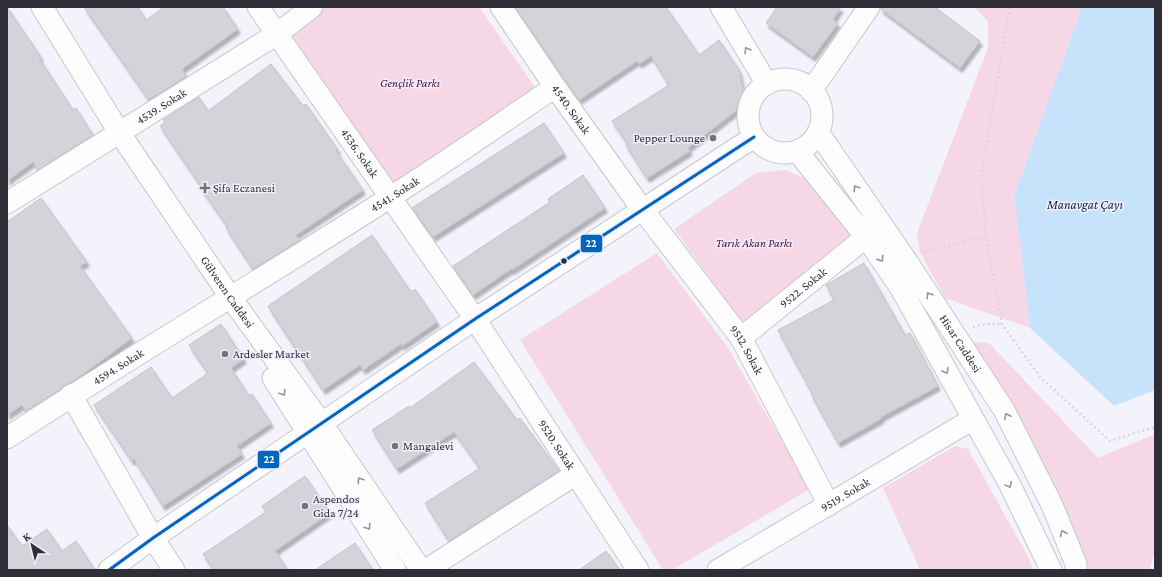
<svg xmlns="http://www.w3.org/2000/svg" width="1162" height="577" font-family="'Crimson Pro',serif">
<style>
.green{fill:#f6d7e6}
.water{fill:#c7e3fb}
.building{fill:#d6d2d9;stroke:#c5c2c8;filter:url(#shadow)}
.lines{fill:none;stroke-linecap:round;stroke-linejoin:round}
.minor-casing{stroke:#c8c6cd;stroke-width:23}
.path{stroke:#d8d7da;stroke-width:2.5;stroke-dasharray:2 3;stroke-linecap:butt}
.minor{stroke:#fdfdfe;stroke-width:21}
.bus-1-casing{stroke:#f2eefe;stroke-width:6}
.bus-1{stroke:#0065bd;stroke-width:3}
.oneway{stroke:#96959a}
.poi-dot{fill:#74727a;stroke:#f2eefe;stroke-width:1.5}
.bus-dot{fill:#2f2d35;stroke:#f2eefe;stroke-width:1.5}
.labels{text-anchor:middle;stroke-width:3;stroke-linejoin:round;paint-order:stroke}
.park-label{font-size:12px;font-style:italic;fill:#4e0a2e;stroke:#f2eefe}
.street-label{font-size:12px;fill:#2f2d35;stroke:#f2eefe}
.poi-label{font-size:12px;fill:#2f2d35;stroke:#f2eefe;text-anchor:start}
.water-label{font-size:13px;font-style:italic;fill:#0c2c40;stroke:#f2eefe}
.line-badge{stroke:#f2eefe;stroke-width:1.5}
.badge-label{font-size:11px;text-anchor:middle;font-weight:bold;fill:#fff}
</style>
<defs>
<filter id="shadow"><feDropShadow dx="2.5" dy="4.5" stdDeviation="1" flood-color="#0004"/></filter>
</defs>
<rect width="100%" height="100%" fill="#f4f2fa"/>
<!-- green -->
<g class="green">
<path d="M319 7H479L536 89 391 189 282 33Z"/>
<path d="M974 7H1082L1014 195 1030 328 945 298 920 252 917 233 988 48V21Z"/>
<path d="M785 170 813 182 853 233 744 325 674 229 756 173Z"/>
<path d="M657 253 728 348 810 489 672 570H663L520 340Z"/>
<path d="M965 342 989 343 1098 458 1155 434V548L1150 570H1089L1053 484 1001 385Z"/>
<path d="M955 446 968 449 1026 553 1032 567V570H920L883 488Z"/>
</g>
<!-- water -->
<path class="water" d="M1082 7H1155V390L1114 406 1030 328 1014 195Z"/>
<!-- building -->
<g class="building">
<path d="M7 7 41 57 39 58 73 110 76 108 93 135 38 170 33 162 7 181Z"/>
<path d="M84 7H138L146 20 164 7H223L238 29 182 69 185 74 184 75 185 77 149 100Z"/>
<path d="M515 7H666L699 55 719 40 739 70 743 91 737 110 688 148 690 151 647 178 626 145 628 144 612 121 669 85 651 56 639 64 637 61 579 100Z"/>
<path d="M777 7H841L833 20 838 23 813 57 766 23Z"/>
<path d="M881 7H935L980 41 960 68 881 9Z"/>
<path d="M271 64 303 106 306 104 338 150 336 151 363 190 296 235 300 240 253 269 226 228 228 227 200 187 201 186 160 126 165 122 163 120 199 97 208 111Z"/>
<path d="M544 123 564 153 433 237 412 208Z"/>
<path d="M583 175 605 208 512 270 511 269 473 295 453 266 550 202 548 199Z"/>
<path d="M41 198 87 262 80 266 132 338 75 380 65 385 61 389 26 411 22 405 7 415V222Z"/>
<path d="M372 235 411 292 415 289 437 322 402 346 401 344 363 370 360 365 323 390 268 306Z"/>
<path d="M864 263 905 335 910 333 938 386 881 417V419L838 443 811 394 812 393 778 330 834 300 826 285Z"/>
<path d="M221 324 244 359 231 368 249 396 252 394 271 423 237 446 242 454 163 506 134 459 132 461 94 405 151 367 172 398 208 373 189 345Z"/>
<path d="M474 362 517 420 520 418 559 471 449 541 425 503 480 468 454 432 397 469 372 430 409 406 410 408Z"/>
<path d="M305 476 330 513 275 551 288 570H214L203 554 266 512 262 506Z"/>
<path d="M7 525 22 546 47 529 62 551 76 541 95 570H7Z"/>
<path d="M355 543 373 570H315Z"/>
<path d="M606 551 620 570H579Z"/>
</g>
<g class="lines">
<defs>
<g id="minor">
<path id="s1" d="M42 7 119 132 231 298 322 424 421 570"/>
<path id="s2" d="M258 7 475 319 638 570"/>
<path id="s3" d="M501 7 555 87 642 209 741 338 829 505"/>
<path d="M721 7 767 84"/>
<circle cx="785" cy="116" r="37"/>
<path d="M811 91 869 7"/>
<path id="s4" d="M818 132 908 263 1004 410 1052 505 1076 564V570"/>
<path d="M797 151 866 237 900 287 1010 485 1051 570"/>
<path id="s5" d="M7 203 277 34 312 7"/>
<path id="s6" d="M741 338 866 237"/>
<path d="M273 378 395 570"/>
<path d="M71 395 153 538 174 570"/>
<path id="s7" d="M7 438C133 355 263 279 389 198 445 163 500 124 555 87"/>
<path d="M109 570 153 538 475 319 754 137"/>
<path d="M426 570 576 474"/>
<path id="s8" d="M718 570 973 419"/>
</g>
</defs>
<!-- minor casing -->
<use href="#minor" class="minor-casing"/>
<!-- path -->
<g class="path">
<path d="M1010 7 981 175 986 236 1002 324 1040 377 1110 441 1155 427"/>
<path d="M924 252 986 236"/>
<path d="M973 327 985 324H1002"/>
</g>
<!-- minor -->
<use href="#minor" class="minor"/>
<defs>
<path id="bus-1" d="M109 570 153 538 475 319 754 137"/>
</defs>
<!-- bus-1 casing -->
<use href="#bus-1" class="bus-1-casing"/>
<!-- bus-1 -->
<use href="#bus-1" class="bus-1"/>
</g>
<!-- one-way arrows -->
<defs><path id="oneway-chevron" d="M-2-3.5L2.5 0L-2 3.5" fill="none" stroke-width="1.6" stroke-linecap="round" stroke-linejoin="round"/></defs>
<g class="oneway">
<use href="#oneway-chevron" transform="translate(747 50) rotate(-121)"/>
<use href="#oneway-chevron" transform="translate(856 188) rotate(-124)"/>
<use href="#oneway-chevron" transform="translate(881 259) rotate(55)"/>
<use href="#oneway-chevron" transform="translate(929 295) rotate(-123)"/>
<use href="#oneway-chevron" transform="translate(946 371) rotate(61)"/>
<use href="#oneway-chevron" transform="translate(283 393) rotate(58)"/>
<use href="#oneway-chevron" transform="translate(1007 416) rotate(-117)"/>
<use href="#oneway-chevron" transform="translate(360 480) rotate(-124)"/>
<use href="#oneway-chevron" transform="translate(1009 485) rotate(62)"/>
<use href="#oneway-chevron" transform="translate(368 527) rotate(57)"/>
<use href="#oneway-chevron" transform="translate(1063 533) rotate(-112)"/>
</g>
<!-- markers -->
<g class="poi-dot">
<circle cx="713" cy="138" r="4"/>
<path d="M203 182h4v4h4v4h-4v4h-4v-4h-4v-4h4z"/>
<circle cx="225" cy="354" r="4"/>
<circle cx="395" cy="446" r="4"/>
<circle cx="305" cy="506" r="4"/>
</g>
<circle class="bus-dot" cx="564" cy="261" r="3.5"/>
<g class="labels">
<!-- park labels -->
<g class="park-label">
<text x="410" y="87">Gençlik Parkı</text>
<text x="754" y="247">Tarık Akan Parkı</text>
</g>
<!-- street labels -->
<g class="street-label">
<text dy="4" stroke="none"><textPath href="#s5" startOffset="182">4539. Sokak</textPath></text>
<text dy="4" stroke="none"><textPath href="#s3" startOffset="124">4540. Sokak</textPath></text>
<text dy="4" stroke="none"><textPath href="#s2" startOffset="178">4536. Sokak</textPath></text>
<text dy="4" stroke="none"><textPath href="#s7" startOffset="458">4541. Sokak</textPath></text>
<text dy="4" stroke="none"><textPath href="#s6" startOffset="80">9522. Sokak</textPath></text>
<text dy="4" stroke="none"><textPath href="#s1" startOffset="340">Gülveren Caddesi</textPath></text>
<text dy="4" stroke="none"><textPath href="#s4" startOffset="255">Hisar Caddesi</textPath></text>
<text dy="4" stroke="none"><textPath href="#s3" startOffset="422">9512. Sokak</textPath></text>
<text dy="4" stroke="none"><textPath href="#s7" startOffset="132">4594. Sokak</textPath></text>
<text dy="4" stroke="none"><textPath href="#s2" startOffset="530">9520. Sokak</textPath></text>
<text dy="4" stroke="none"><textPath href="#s8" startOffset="148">9519. Sokak</textPath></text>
</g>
<!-- poi labels -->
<g class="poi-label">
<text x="705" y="142" text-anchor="end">Pepper Lounge</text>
<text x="213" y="192">Şifa Eczanesi</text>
<text x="233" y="358">Ardesler Market</text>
<text x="403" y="450">Mangalevi</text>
<text x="313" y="503">Aspendos<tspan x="313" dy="14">Gida 7/24</tspan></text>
</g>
<!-- water labels -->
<g class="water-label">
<text x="1085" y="209">Manavgat Çayı</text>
</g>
</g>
<g class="line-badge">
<rect x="580" y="234" width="23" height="19" rx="4" fill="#0065bd"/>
<rect x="257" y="450" width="23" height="19" rx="4" fill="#0065bd"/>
</g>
<g class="badge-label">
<text x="591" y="247">22</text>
<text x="269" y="463">22</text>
</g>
<!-- border -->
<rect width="1162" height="577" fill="none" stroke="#2f2d35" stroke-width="16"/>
<!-- north arrow -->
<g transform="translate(32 545) rotate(325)" stroke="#f2eefe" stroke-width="3" paint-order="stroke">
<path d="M0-3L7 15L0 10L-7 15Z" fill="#2f2d35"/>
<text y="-6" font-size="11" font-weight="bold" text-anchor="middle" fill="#2f2d35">K</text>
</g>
</svg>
